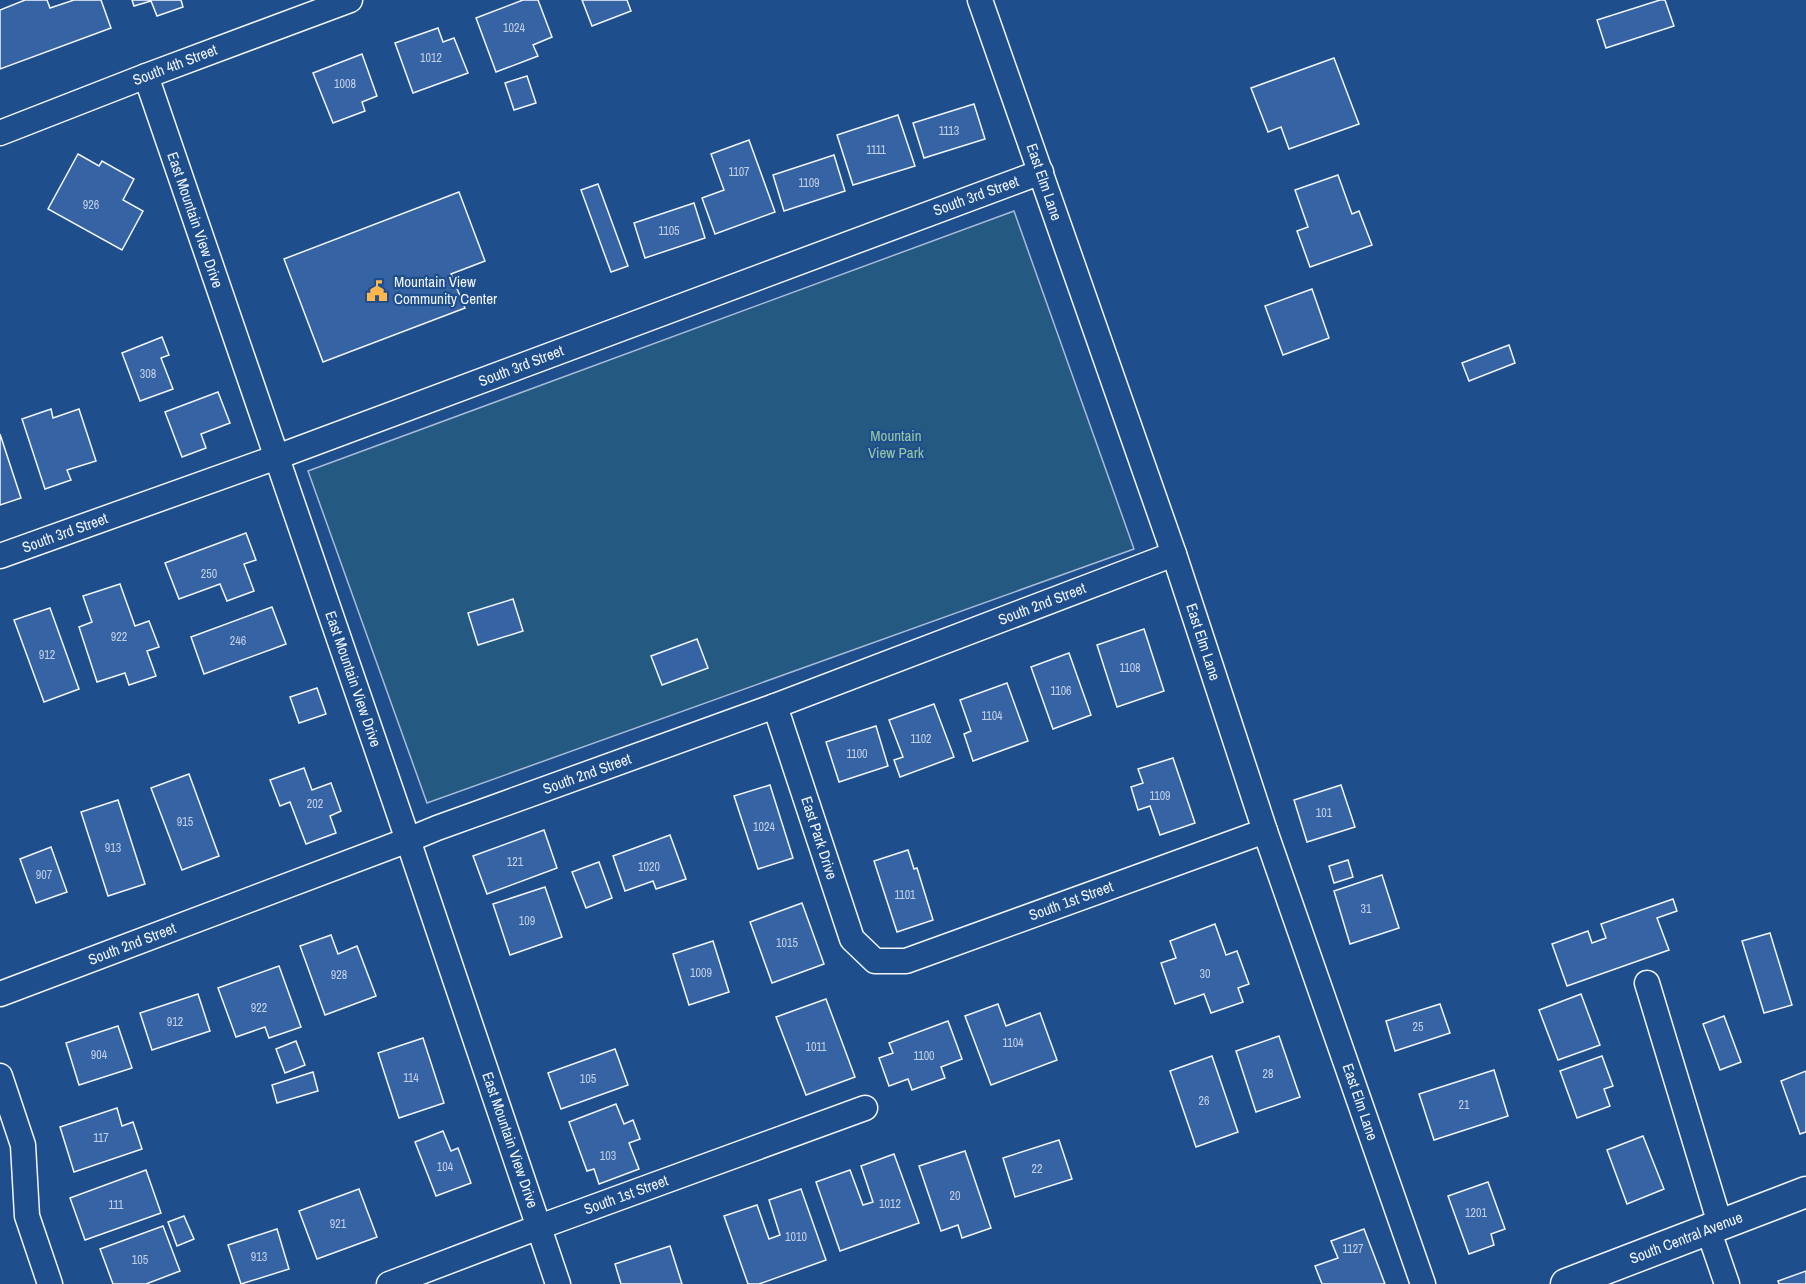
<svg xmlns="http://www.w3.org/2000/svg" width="1806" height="1284" font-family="'Archivo Narrow',sans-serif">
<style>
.green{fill:#245a82;stroke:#a8bbd7;stroke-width:1.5}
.building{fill:#3563a3;stroke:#f2f6ff;stroke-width:1.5}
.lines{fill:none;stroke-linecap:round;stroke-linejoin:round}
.minor-casing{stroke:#f2f6ff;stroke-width:27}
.tertiary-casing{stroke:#f2f6ff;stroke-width:33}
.minor{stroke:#1f4e8c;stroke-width:24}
.tertiary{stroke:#1f4e8c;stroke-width:30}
.labels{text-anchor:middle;stroke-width:4.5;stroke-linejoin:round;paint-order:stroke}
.number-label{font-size:12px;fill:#c3d1e8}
.street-label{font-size:15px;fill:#f2f6ff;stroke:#1f4e8c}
.poi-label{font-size:15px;fill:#f2f6ff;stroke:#1f4e8c;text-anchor:start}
.park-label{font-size:15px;fill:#97c8a6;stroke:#1f4e8c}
</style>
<rect width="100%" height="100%" fill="#1f4e8c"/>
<!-- green -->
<path class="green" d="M1014 211 1134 549 427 803 308 471Z"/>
<!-- building -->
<g class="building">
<path d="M25 0H47L50 8 74 0H101L111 28 0 69V10Z"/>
<path d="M132 0H181L183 7 157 16 151 1 134 6Z"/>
<path d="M523 0H538L552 37 533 45 538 56 496 72 476 18Z"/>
<path d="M582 0H627L631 11 592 26Z"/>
<path d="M1660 0H1665L1674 26 1606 48 1597 20Z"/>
<path d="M438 28 443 42 454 38 468 73 413 93 395 43Z"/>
<path d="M362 54 377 96 362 102 365 111 333 123 313 73Z"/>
<path d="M1334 58 1359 124 1289 149 1281 127 1268 132 1251 88Z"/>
<path d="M527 76 536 103 514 110 505 83Z"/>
<path d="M974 104 985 139 924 158 913 123Z"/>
<path d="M898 115 915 166 853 185 837 135Z"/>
<path d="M749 140 775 212 715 234 702 198 724 190 711 154Z"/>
<path d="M78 154 99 166 102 161 134 179 123 200 143 211 122 250 48 209Z"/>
<path d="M834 155 845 191 784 211 773 175Z"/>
<path d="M1338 175 1352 214 1359 211 1372 245 1310 267 1297 231 1308 227 1295 190Z"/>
<path d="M598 184 628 266 611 272 581 190Z"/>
<path d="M459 192 485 261 451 274 465 308 323 362 284 259Z"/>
<path d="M694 203 705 238 645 258 634 223Z"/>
<path d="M1312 289 1329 338 1283 355 1265 306Z"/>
<path d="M162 337 169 355 161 358 173 389 140 401 122 353Z"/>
<path d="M1509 345 1515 363 1469 381 1462 363Z"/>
<path d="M218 392 230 423 201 434 206 448 182 457 165 412Z"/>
<path d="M51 409 53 418 79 409 96 461 67 470 71 480 45 489 22 419Z"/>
<path d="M0 434 21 498 0 505Z"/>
<path d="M246 533 256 560 244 564 254 591 227 601 220 584 179 599 165 563Z"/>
<path d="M120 584 135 626 149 621 159 647 147 651 156 676 129 685 125 673 97 682 79 627 92 622 83 596Z"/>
<path d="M513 599 523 631 478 645 468 613Z"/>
<path d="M272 607 286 644 204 674 191 637Z"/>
<path d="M50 608 79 689 44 702 14 620Z"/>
<path d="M1144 629 1164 691 1117 707 1097 645Z"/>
<path d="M697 639 708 668 662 685 651 656Z"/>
<path d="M1069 653 1091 715 1053 729 1031 667Z"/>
<path d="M1007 683 1028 741 973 761 964 734 971 731 960 700Z"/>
<path d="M317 688 326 714 299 723 290 697Z"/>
<path d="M934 704 954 757 900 777 894 760 903 757 889 720Z"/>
<path d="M876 726 888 766 839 782 826 742Z"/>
<path d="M1173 758 1195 823 1160 835 1150 806 1138 810 1131 787 1143 783 1138 769Z"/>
<path d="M304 768 312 790 331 783 341 811 330 816 336 833 306 844 290 802 280 806 270 780Z"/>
<path d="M189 774 219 856 182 870 151 788Z"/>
<path d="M770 785 793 858 758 869 734 796Z"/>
<path d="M1341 785 1355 827 1307 842 1294 800Z"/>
<path d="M118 800 145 884 108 896 81 812Z"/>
<path d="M544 830 557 868 487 894 473 856Z"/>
<path d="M670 835 686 879 656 889 653 881 625 891 613 856Z"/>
<path d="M51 847 67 892 36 903 20 859Z"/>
<path d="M908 850 914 869 917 868 933 920 897 932 874 861Z"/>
<path d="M1348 860 1353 877 1334 883 1329 866Z"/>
<path d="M599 862 612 898 586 908 572 872Z"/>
<path d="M1382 875 1399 928 1350 944 1334 891Z"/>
<path d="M545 887 562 937 510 955 493 904Z"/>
<path d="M1673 899 1677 911 1657 918 1669 950 1567 986 1552 944 1588 931 1592 943 1606 938 1601 924Z"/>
<path d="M802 903 824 964 772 983 750 922Z"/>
<path d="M1215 924 1226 955 1237 951 1249 984 1238 988 1243 1002 1211 1013 1204 994 1175 1004 1161 963 1176 958 1170 941Z"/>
<path d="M1770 933 1792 1005 1764 1013 1742 941Z"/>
<path d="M331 935 338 954 357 946 376 996 325 1015 300 946Z"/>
<path d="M713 941 729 992 689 1005 673 954Z"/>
<path d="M279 966 301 1027 269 1038 265 1027 236 1037 218 988Z"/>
<path d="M198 994 210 1031 152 1050 140 1013Z"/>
<path d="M1581 994 1600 1045 1558 1060 1539 1010Z"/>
<path d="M826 999 855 1077 806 1095 776 1017Z"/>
<path d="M998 1004 1006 1026 1040 1013 1057 1060 991 1085 965 1016Z"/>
<path d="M1440 1004 1450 1033 1395 1051 1386 1021Z"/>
<path d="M1724 1016 1741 1062 1720 1070 1703 1024Z"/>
<path d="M948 1021 962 1059 941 1067 945 1078 912 1090 908 1079 889 1086 879 1058 893 1053 889 1043Z"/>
<path d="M118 1026 132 1068 79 1085 66 1043Z"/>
<path d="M1279 1036 1300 1097 1256 1112 1236 1051Z"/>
<path d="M423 1038 444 1103 399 1118 378 1053Z"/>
<path d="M296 1041 305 1065 285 1073 276 1049Z"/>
<path d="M615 1049 628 1085 561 1109 548 1073Z"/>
<path d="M1212 1056 1238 1132 1196 1147 1170 1071Z"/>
<path d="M1602 1056 1613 1086 1604 1089 1610 1106 1577 1118 1560 1071Z"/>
<path d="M1494 1070 1508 1116 1434 1140 1419 1094Z"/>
<path d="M1806 1071V1132L1800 1134 1781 1081Z"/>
<path d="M313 1072 318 1091 277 1103 272 1085Z"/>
<path d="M616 1104 624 1124 633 1120 640 1139 629 1143 639 1169 599 1184 594 1169 587 1171 569 1122Z"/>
<path d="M117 1108 122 1126 133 1122 142 1149 74 1172 60 1127Z"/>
<path d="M443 1131 451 1151 458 1148 471 1183 436 1196 415 1142Z"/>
<path d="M1643 1136 1664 1189 1627 1204 1607 1150Z"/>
<path d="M1059 1140 1072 1179 1015 1197 1003 1158Z"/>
<path d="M965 1151 991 1228 962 1238 958 1225 941 1231 919 1166Z"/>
<path d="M894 1154 919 1223 840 1251 816 1182 850 1170 863 1205 873 1202 861 1166Z"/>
<path d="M146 1170 161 1213 85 1240 70 1198Z"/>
<path d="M1488 1182 1505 1229 1491 1234 1494 1245 1469 1254 1448 1196Z"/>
<path d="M359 1189 377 1237 317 1259 299 1211Z"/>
<path d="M801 1189 826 1260 759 1284H748L724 1216 757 1205 769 1239 780 1235 769 1200Z"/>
<path d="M184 1216 194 1239 177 1246 168 1222Z"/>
<path d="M163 1226 180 1271 146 1284H113L100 1249Z"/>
<path d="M277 1229 289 1269 241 1284 228 1245Z"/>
<path d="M1364 1229 1385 1284H1322L1315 1266 1338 1258 1331 1241Z"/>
<path d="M670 1246 682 1284H621L615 1264Z"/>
<path d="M1806 1271V1284H1779L1778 1281Z"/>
</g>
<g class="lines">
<defs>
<g id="minor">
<path d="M980 0 1174 554 1265 831 1423 1284"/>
<path d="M146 76 408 840 558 1284"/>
<path d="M0 133 146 76 350 0"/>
<path d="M0 556 277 457 1041 172"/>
<path d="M775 706 852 939 875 961H906L1265 831"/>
<path d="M1647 983 1720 1224"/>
<path d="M0 994 408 840 437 828 775 706 1174 554"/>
<path d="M0 1076 23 1145 27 1216 50 1284"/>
<path d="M1708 1229 1727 1284"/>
<path d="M389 1284 539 1227 865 1108"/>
</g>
<path id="tertiary" d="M1566 1284 1806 1192"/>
</defs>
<!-- minor casing -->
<use href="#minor" class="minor-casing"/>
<!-- tertiary casing -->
<use href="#tertiary" class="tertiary-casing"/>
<!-- minor -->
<use href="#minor" class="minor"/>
<!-- tertiary -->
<use href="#tertiary" class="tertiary"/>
</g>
<!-- icons -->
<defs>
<symbol id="civic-bare" viewBox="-9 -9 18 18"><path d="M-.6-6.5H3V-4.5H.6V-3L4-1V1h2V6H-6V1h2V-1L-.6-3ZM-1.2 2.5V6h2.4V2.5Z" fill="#ffb74d" stroke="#1f4e8c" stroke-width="2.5" paint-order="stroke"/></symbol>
</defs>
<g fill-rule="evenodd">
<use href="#civic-bare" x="362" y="276" width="30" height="30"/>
</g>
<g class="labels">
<!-- number labels -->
<g class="number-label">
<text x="514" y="32">1024</text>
<text x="431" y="62">1012</text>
<text x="345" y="88">1008</text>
<text x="949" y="135">1113</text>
<text x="876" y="154">1111</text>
<text x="739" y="176">1107</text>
<text x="809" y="187">1109</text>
<text x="91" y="209">926</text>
<text x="669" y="235">1105</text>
<text x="148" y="378">308</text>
<text x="209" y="578">250</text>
<text x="119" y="641">922</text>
<text x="238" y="645">246</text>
<text x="47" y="659">912</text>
<text x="1130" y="672">1108</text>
<text x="1061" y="695">1106</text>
<text x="992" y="720">1104</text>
<text x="921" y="743">1102</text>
<text x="857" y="758">1100</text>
<text x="1160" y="800">1109</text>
<text x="315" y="808">202</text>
<text x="1324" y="817">101</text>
<text x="185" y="826">915</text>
<text x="764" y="831">1024</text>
<text x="113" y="852">913</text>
<text x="515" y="866">121</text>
<text x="649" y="871">1020</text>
<text x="44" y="879">907</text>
<text x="905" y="899">1101</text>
<text x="1366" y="913">31</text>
<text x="527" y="925">109</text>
<text x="787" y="947">1015</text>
<text x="701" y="977">1009</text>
<text x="1205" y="978">30</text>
<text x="339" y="979">928</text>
<text x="259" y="1012">922</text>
<text x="175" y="1026">912</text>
<text x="1418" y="1031">25</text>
<text x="1013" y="1047">1104</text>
<text x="816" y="1051">1011</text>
<text x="99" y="1059">904</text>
<text x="924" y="1060">1100</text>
<text x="1268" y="1078">28</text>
<text x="411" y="1082">114</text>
<text x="588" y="1083">105</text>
<text x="1204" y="1105">26</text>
<text x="1464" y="1109">21</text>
<text x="101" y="1142">117</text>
<text x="608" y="1160">103</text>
<text x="445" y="1171">104</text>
<text x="1037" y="1173">22</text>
<text x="955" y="1200">20</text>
<text x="890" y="1208">1012</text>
<text x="116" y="1209">111</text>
<text x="1476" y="1217">1201</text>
<text x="338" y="1228">921</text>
<text x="796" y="1241">1010</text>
<text x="1353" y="1253">1127</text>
<text x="259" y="1261">913</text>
<text x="140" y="1264">105</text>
</g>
<!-- street labels -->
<g class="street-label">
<text transform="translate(175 65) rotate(-21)" y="5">South 4th Street</text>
<text transform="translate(1044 182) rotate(71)" y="5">East Elm Lane</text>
<text transform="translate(976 196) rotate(-20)" y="5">South 3rd Street</text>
<text transform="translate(195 220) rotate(71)" y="5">East Mountain View Drive</text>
<text transform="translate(521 366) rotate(-21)" y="5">South 3rd Street</text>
<text transform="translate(65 533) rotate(-20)" y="5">South 3rd Street</text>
<text transform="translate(1042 604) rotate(-21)" y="5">South 2nd Street</text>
<text transform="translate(1203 642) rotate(72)" y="5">East Elm Lane</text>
<text transform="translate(353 679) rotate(71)" y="5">East Mountain View Drive</text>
<text transform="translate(587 774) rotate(-20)" y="5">South 2nd Street</text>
<text transform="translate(819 838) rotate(72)" y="5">East Park Drive</text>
<text transform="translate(1071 901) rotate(-20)" y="5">South 1st Street</text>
<text transform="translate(132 944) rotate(-21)" y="5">South 2nd Street</text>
<text transform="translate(1360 1102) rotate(71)" y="5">East Elm Lane</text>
<text transform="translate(510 1140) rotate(71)" y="5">East Mountain View Drive</text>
<text transform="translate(626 1195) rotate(-20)" y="5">South 1st Street</text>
<text transform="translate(1686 1238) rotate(-21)" y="5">South Central Avenue</text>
</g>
<!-- poi labels -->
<g class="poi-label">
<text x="394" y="287">Mountain View<tspan x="394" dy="17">Community Center</tspan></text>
</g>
<!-- park labels -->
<g class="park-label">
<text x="896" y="441">Mountain<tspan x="896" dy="17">View Park</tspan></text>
</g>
</g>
</svg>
